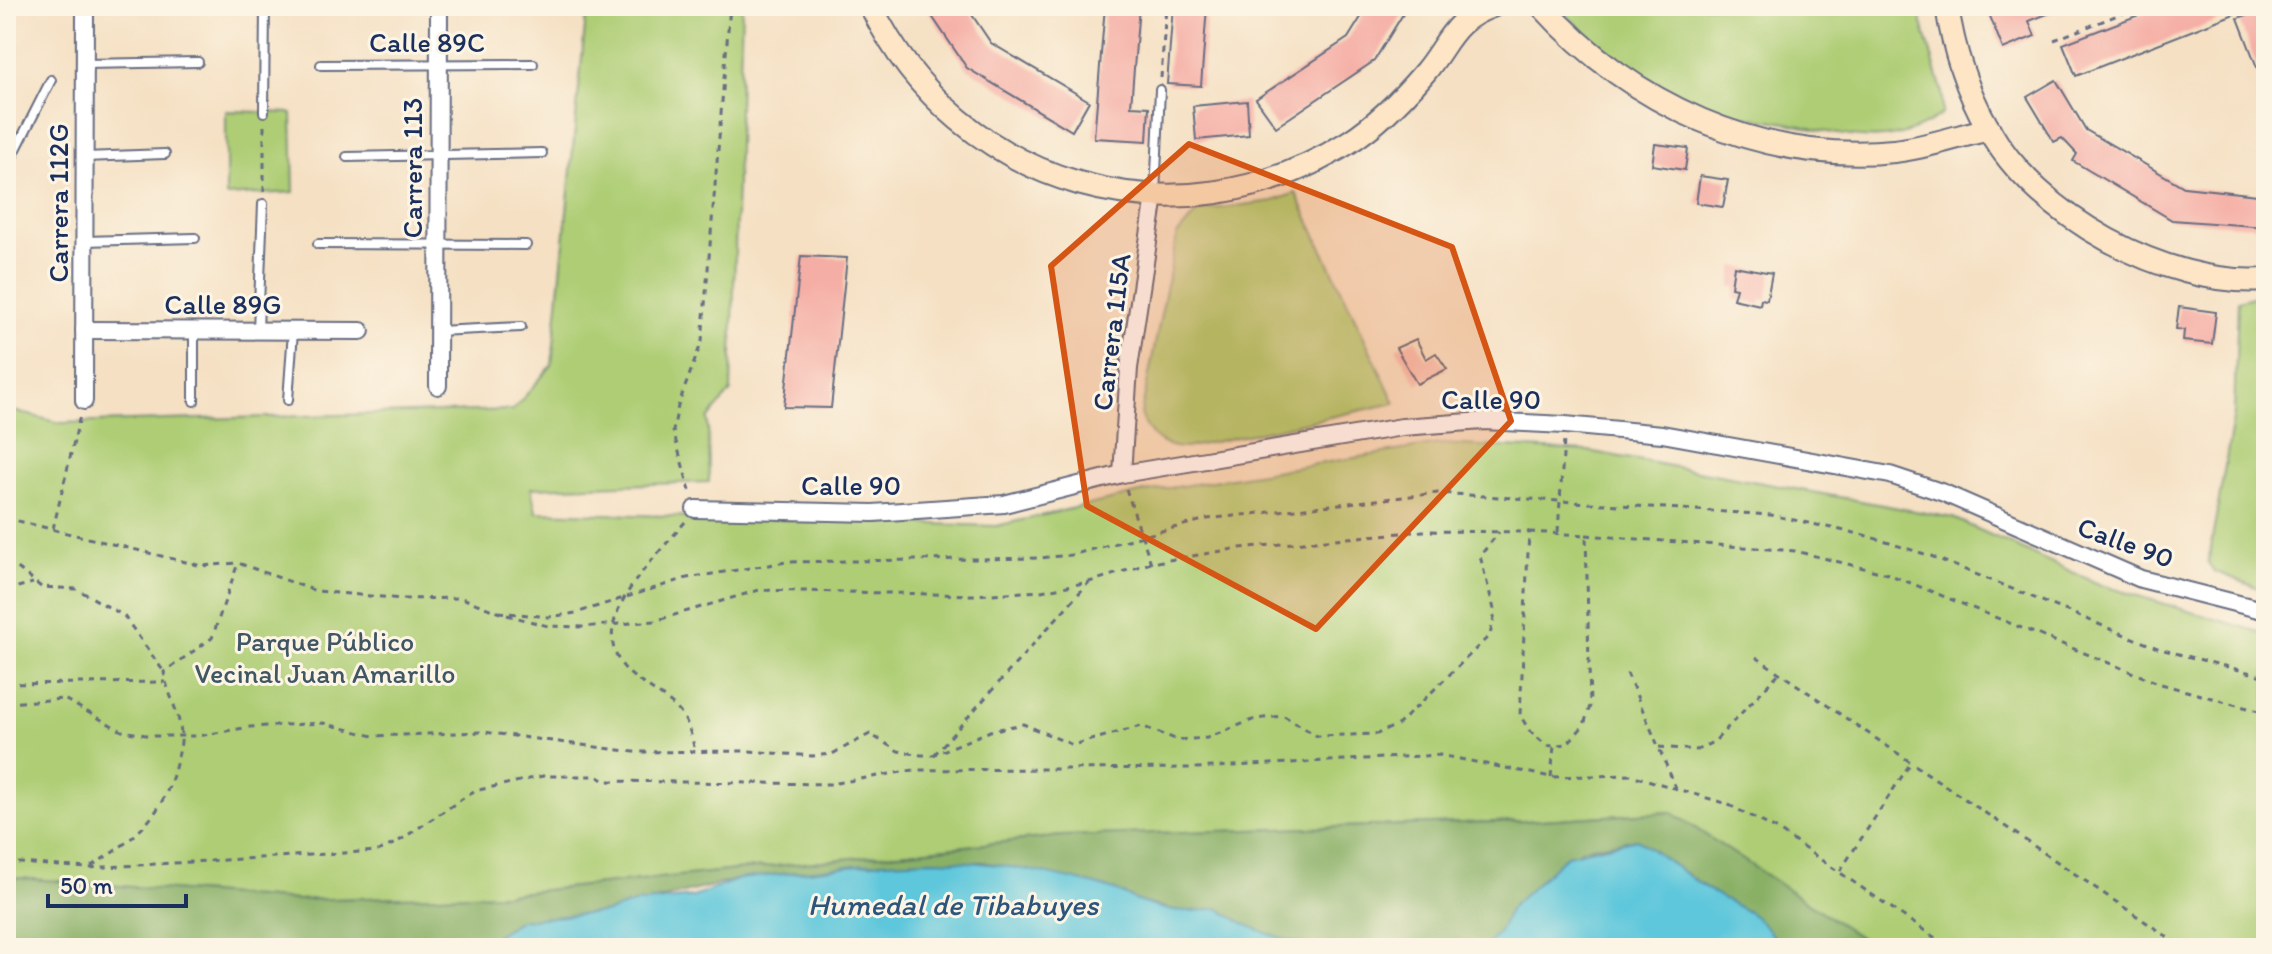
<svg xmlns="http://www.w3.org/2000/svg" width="2272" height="954" font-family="Itim,sans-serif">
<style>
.green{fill:#aecd74;stroke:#647e69;stroke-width:2}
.forest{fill:#8ab066;stroke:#527062;stroke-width:2}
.water{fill:#5fc7db;stroke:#3d7b9c;stroke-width:2}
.building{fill:#f5aea5}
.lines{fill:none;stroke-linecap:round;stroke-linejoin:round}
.lane-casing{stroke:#676d81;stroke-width:12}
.street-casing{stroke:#676d81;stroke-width:20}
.secondary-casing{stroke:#676d81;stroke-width:26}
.path{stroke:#676d81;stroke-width:3;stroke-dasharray:6 6;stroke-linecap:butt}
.lane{stroke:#fff;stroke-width:8}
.street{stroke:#fff;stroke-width:16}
.secondary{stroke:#fde5c5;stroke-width:22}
.marked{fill:#d45514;fill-opacity:0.2;stroke:#d45514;stroke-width:6;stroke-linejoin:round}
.labels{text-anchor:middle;stroke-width:6;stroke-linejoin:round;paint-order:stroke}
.street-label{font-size:28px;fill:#1b2f5e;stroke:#fcf5e5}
.park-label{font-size:28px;fill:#405664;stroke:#fcf5e5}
.water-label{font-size:30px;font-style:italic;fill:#2c557d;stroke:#fcf5e5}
</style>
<rect width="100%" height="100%" fill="#fcf5e5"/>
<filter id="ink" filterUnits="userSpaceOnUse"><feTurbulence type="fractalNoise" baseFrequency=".0125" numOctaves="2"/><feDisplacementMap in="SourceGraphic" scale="16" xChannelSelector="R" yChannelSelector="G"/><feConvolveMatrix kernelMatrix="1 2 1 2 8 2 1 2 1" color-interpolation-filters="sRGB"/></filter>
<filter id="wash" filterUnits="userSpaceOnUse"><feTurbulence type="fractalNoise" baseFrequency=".006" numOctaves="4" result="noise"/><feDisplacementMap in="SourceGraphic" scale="32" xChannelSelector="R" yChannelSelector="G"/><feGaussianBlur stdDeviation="1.8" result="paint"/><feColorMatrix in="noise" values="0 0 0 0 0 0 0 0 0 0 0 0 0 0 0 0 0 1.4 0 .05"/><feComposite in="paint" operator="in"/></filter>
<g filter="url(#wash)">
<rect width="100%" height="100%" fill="#f5e0c3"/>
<!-- green -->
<g class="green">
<path d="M587 6H742L731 391 708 419 709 482 531 488 536 512 996 526 1145 492 1439 444 1588 451 1953 518 2101 585 2266 634V948H1874L1671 812 1524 821 1062 836 507 894 296 900 6 877V409L60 423 513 410 552 365Z"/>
<path d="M1559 6H1917L1942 91V114C1892 150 1851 137 1796 125 1769 119 1743 118 1717 110 1666 95 1593 47 1559 6Z"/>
<path d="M226 111 292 113 294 192 226 196Z"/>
<path d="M1296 193 1395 403 1186 448C1161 448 1148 436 1141 414L1177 235 1198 211 1273 201Z"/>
<path d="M2266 293V591L2214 571 2208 563 2234 414 2238 301Z"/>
</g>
<!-- forest -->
<path class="forest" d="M1671 812 1876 948H1780C1760 912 1741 911 1709 890 1685 874 1661 856 1637 839L1582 849 1484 948H1319L1289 944 1241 924 1218 908 1195 914 1169 909 1140 902 1114 890 983 862H883L739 879 608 912 520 920 476 948H6V877L296 900 507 894 1062 836 1524 821Z"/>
<!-- water -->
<g class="water">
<path d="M1637 839C1661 856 1685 874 1709 890 1743 912 1759 909 1780 948H1484L1499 932 1510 908 1567 855Z"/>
<path d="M931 860C992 860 1053 874 1112 889 1122 892 1131 899 1140 902 1166 911 1192 914 1218 908 1250 930 1283 940 1319 948H476L520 920 608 912 634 903 693 897 739 879 883 862Z"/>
</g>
<g id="blocks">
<!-- building -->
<g class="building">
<path d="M925 6H966L991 43 1089 101 1072 131 967 68Z"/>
<path d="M1105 6H1139L1131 106 1149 107 1147 141 1094 138Z"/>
<path d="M1173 6H1207L1201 86 1167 84Z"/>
<path d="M1368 6H1408L1374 61 1276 127 1256 99 1348 38Z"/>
<path d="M1986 6H2064L2065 7 2029 21 2035 36 2003 49Z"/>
<path d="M2162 6 2252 7 2076 76 2063 44Z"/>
<path d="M2266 8V87L2265 88 2238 18Z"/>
<path d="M2056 80 2086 130 2184 187 2266 196V227L2172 220 2073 161 2077 154 2062 138 2054 142 2027 97Z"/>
<path d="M1247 101 1249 135 1196 140 1193 106Z"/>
<path d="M1655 144 1688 148 1685 170 1652 165Z"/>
<path d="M1700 176 1728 180 1723 207 1696 203Z"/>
<path d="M801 256 847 258 831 408 784 407Z"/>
<path d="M1734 266 1772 273 1767 300 1761 299 1760 305 1733 299 1736 288 1731 287Z"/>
<path d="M2179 307 2216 312 2212 344 2183 341 2184 330 2176 329Z"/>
<path d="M1416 339 1426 359 1436 353 1447 369 1417 384 1396 348Z"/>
</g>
</g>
</g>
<g filter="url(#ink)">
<use href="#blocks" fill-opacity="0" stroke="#676d81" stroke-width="2"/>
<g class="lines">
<defs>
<g id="lane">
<path d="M84 64 198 62"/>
<path d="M321 65 533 64"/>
<path d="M264 112 265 6"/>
<path d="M84 157 165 154"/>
<path d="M347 157 542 153"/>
<path d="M6 169 51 80"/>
<path d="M1155 194 1160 90"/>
<path d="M84 241 195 238"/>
<path d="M318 244 526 245"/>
<path d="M194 330V401"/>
<path d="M258 330 263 204"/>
<path d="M438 331 521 327"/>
<path d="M288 400 293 331"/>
</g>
<g id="street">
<path d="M84 330 361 331"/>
<path d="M438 386 439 6"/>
<path d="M84 401 85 6"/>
<path d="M1122 474 1129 368 1155 196"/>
<path d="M695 509 873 513 1004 504 1122 474 1402 427 1483 421 1565 425 1662 434 1890 475 1944 493 2141 579 2266 611"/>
</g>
<g id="secondary">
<path d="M871 6C958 188 1179 251 1349 142 1377 124 1403 98 1425 72 1449 43 1452 20 1492 6"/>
<path d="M1542 6C1631 104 1760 164 1894 151 1925 148 1958 136 1989 129"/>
<path d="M1947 6C1953 48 1967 91 1988 128 2037 216 2165 287 2266 280"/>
</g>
</defs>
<!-- lane casing -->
<use href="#lane" class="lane-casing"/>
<!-- street casing -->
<use href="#street" class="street-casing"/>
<!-- secondary casing -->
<use href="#secondary" class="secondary-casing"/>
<!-- path -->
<g class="path">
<path d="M2054 40 2141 6"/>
<path d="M1161 78 1166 6"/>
<path d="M264 192V123"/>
<path d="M1126 489 1151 563"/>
<path d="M690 491 673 431 678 406 702 341 730 6"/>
<path d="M6 518 202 566 238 563 316 591 403 599 462 598 500 613"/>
<path d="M685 522C649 566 569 635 642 683 676 706 687 710 695 752"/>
<path d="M53 529 80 416"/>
<path d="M1529 532 1586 535 1590 706 1584 725 1567 744 1547 746 1529 730 1520 715Z"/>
<path d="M1558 532 1564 440"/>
<path d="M1586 535 1795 551 1888 574 2161 684 2266 713"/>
<path d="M6 565 19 569 41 587 77 589 124 616 164 672"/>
<path d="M6 590 33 583"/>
<path d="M498 612 549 617 576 613 687 578 787 562 1039 558 1071 555 1207 519 1438 493 1771 515 1864 535 1931 556 2160 649 2266 677"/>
<path d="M507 615 548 626 582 627 654 621 759 590 974 595 1041 591 1089 582 1151 563 1239 548 1423 531 1529 532"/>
<path d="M1756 657 2184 948"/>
<path d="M1627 673 1676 788"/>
<path d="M6 684 165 682"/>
<path d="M6 703 64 699 122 731 152 736H198L250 727 323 723 373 736 484 732 634 752 748 751 812 756 832 754 870 734 898 751 921 755H933L990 731 1023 724 1073 745 1141 726 1178 740 1207 738 1255 719 1284 716 1317 736 1377 734 1399 724 1490 635 1495 613 1480 556 1499 532"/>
<path d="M1659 747 1697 750 1715 741 1779 673"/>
<path d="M934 755 1089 582"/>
<path d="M1551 777 1554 746"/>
<path d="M6 862 88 868 378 851 396 843 474 791 543 776H597L605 781 831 784 914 770 1195 768 1440 755 1551 777 1631 775 1727 804 1776 829 1950 948"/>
<path d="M91 866C135 840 164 815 176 764 179 753 182 744 181 733 179 711 167 693 164 672L212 638 238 563"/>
<path d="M1840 871 1910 764"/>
</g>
<!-- lane -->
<use href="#lane" class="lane"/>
<!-- street -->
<use href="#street" class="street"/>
<!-- secondary -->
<use href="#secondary" class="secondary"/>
</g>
</g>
<!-- marked area -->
<path class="marked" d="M1189 144 1452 247 1511 421 1316 629 1087 506 1051 266Z"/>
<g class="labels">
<!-- street labels -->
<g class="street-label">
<text x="427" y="52">Calle 89C</text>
<text transform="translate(412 168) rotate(-90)" y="10">Carrera 113</text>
<text transform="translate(58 203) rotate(-90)" y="10">Carrera 112G</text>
<text x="223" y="314">Calle 89G</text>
<text transform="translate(1111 332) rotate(-83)" y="10">Carrera 115A</text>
<text x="1491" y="409">Calle 90</text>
<text x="851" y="495">Calle 90</text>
<text transform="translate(2126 542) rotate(20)" y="10">Calle 90</text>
</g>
<!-- park labels -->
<g class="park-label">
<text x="325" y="651">Parque Público<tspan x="325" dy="32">Vecinal Juan Amarillo</tspan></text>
</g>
<!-- water labels -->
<g class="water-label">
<text x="953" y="915">Humedal de Tibabuyes</text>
</g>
</g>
<!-- margin -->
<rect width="2272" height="954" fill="none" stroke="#fcf5e5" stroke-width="32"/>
<!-- scale -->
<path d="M48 894v12h138v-12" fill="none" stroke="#1b2f5e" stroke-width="4"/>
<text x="60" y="894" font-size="24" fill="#1b2f5e" stroke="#fcf5e5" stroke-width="6" paint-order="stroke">50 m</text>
</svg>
